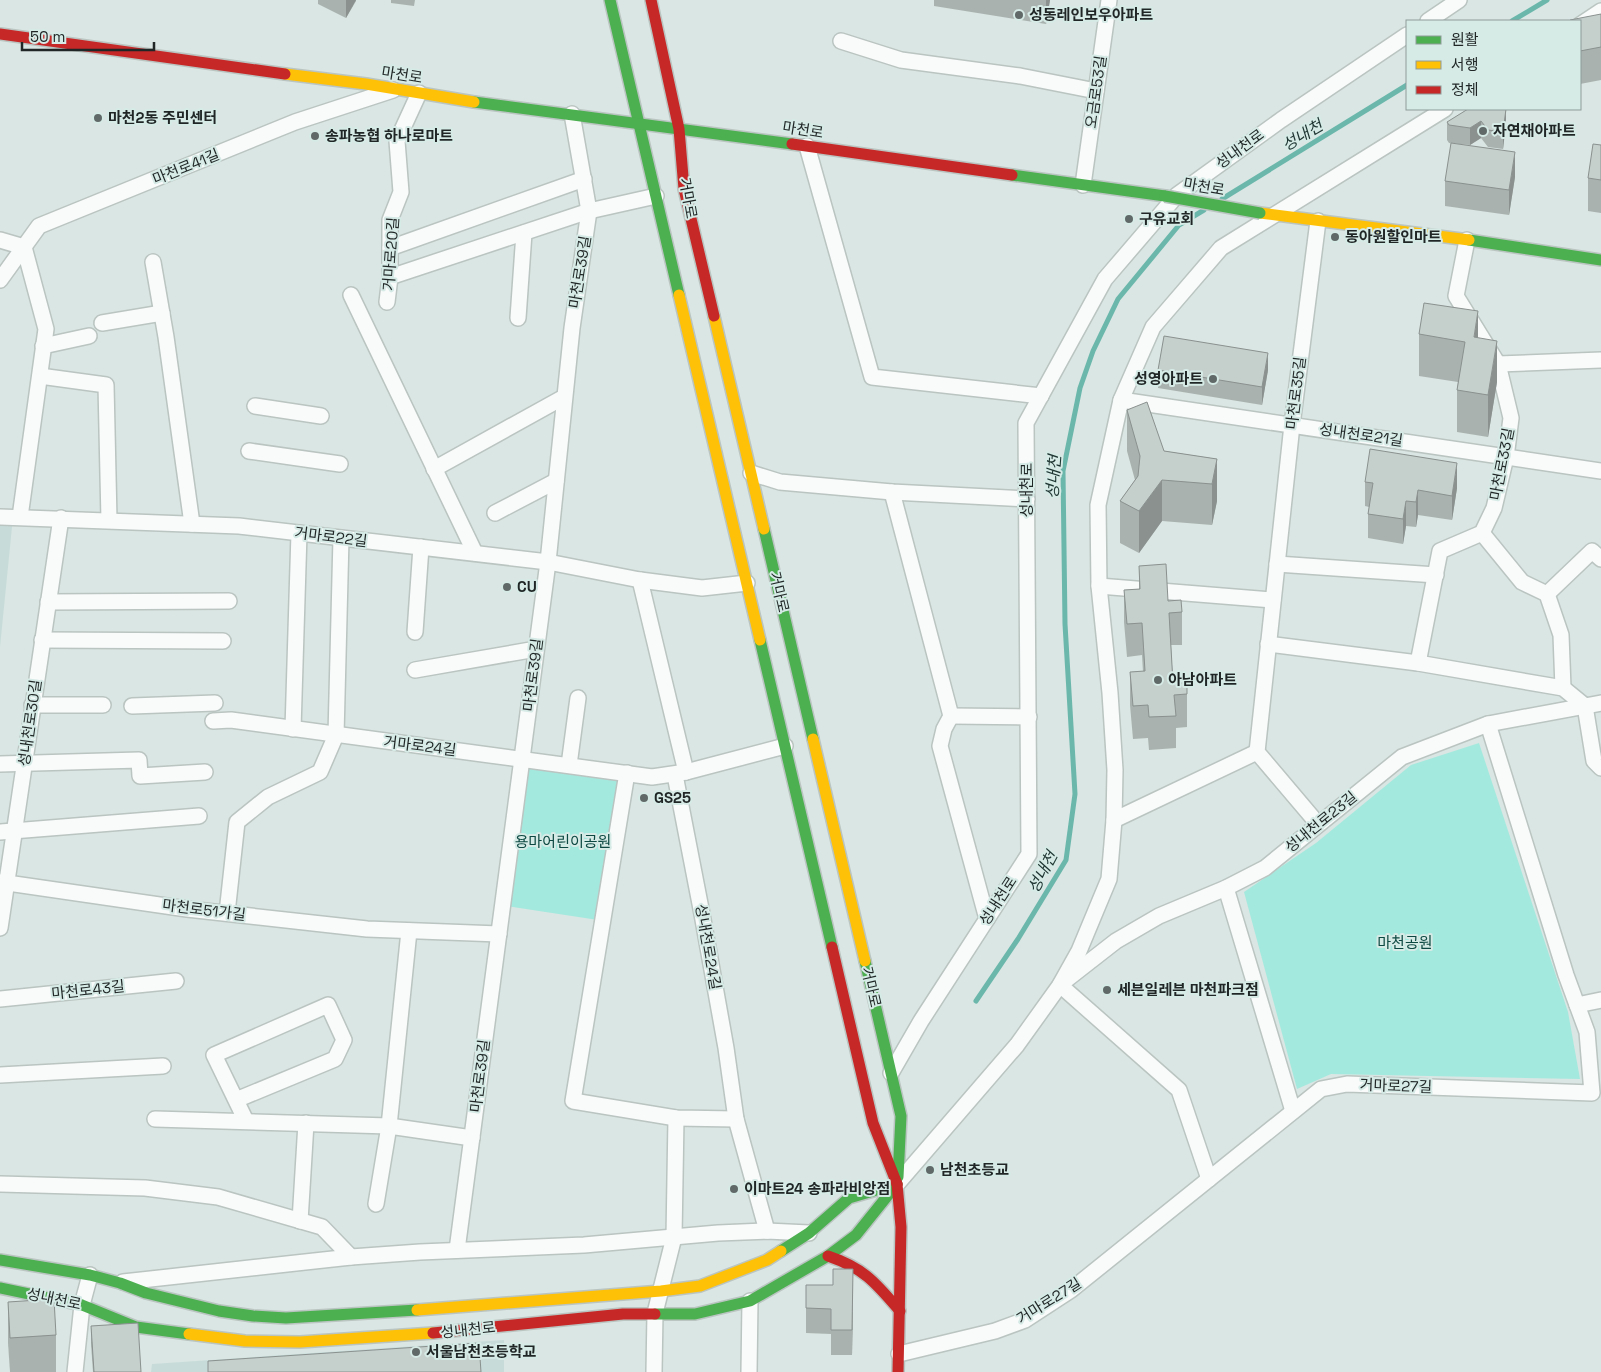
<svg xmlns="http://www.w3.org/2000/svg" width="1601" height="1372" font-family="'Space Grotesk','Noto Sans KR',sans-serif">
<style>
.built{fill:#c7dcd9}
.green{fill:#a4e9de}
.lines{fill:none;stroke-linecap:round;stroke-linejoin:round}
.stream{stroke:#6bb7ac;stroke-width:5}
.street-casing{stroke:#bac4c1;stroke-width:18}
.fast-casing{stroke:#bac4c1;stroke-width:14}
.slow-casing{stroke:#bac4c1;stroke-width:14}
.jam-casing{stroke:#bac4c1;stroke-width:14}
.street{stroke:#f9fbfb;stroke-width:15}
.fast{stroke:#4caf50;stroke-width:11}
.slow{stroke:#ffc107;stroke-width:11}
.jam{stroke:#c62828;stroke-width:11}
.fast-bridge-casing{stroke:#bac4c1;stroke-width:14;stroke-linecap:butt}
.fast-bridge{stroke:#4caf50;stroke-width:11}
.wall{fill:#a9b2af}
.shaded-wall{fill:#8a918f}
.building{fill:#c5cfcc;stroke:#8a918f}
.poi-dot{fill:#606968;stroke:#d6eae6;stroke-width:2}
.labels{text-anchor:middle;stroke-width:4;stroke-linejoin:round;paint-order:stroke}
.poi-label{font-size:15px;font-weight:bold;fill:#1f2625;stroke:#d6eae6;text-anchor:start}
.street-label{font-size:15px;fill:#1f2625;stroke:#d6eae6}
.park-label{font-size:15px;fill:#0d4942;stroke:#d6eae6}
.water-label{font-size:16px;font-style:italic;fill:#1d3430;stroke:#d6eae6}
</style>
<rect width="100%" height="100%" fill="#dae6e3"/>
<!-- built -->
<g class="built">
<path d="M0 517H13L0 647Z"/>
<path d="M504 1340V1372H151L152 1364Z"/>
</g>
<!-- green -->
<g class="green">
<path d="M1479 743 1568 1012 1580 1079 1331 1074 1297 1089 1244 892 1316 843 1411 765Z"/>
<path d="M528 765 621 779 598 920 506 906Z"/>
</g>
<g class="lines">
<!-- stream -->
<g class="stream">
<path d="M1512 21 1547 0"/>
<path d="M1222 199 1407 85"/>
<path d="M976 1001 1018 939 1066 860 1075 794 1065 624 1063 471 1080 388 1093 351 1118 299 1179 225 1204 210"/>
</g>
<defs>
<g id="street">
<path d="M1428 21 1459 0"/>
<path d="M1580 25 1601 11"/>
<path d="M841 41 901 60 1020 76 1096 91"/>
<path d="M807 146 872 377 1041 396"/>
<path d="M1083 185 1109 0"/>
<path d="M1318 221 1292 425 1257 752 1318 824"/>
<path d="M0 240 24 247"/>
<path d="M390 248 584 179"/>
<path d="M153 262 166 337 192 524"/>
<path d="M390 277 589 211 656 196"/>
<path d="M0 280 39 226 295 122 393 90"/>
<path d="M351 295 475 553"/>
<path d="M387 302 390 277V220L401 192 397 141 419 93"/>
<path d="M518 318 524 233"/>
<path d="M102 323 162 313"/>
<path d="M43 346 89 336"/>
<path d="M1498 364 1601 360"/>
<path d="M40 376 106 385 109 520"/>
<path d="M1121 400 1601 471"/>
<path d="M255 406 321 416"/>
<path d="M249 451 340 464"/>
<path d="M434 469 564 397"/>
<path d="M751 473 780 482 892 492 1027 499"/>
<path d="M892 492 951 716 944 729 940 746 987 919"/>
<path d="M495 513 556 481"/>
<path d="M0 517 239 526 548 562 640 580 702 588 747 583"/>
<path d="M20 517 46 329 24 247"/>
<path d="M1482 533 1522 582 1547 594 1561 635 1563 688"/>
<path d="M1277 564 1436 575"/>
<path d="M640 580 686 772"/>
<path d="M1099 586 1273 600"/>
<path d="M1547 594 1592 551 1601 559"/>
<path d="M48 602 229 601"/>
<path d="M415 632 421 547"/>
<path d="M42 640 223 641"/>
<path d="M1268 644 1418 663 1563 688 1585 706 1594 761 1601 768"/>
<path d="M1418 663 1440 551 1482 533 1494 508 1506 457 1511 418 1498 364 1456 296 1467 240"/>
<path d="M415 670 536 649"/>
<path d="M32 705H103"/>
<path d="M132 706 215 703"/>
<path d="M951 716 1029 717"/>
<path d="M213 721 231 720 652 777 686 772 785 746"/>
<path d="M293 729 299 533"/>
<path d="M0 764 139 760 140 776 205 772"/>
<path d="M569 765 578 698"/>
<path d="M627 773 573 1101 676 1118 736 1119"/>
<path d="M675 775 702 914 726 1048 736 1119 767 1231"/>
<path d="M1114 820 1257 752"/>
<path d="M0 832 199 816"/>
<path d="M0 882 187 909 367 929 499 934"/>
<path d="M1226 888 1293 1111"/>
<path d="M227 913 237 822 268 797 320 772 336 735 341 538"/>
<path d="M0 928 61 518"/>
<path d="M1066 980 1116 941 1159 916 1226 888 1265 868 1402 757 1488 724 1601 703"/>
<path d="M1060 985 1179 1090 1209 1179"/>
<path d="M0 999 176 981"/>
<path d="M1577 1005 1601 1000"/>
<path d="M891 1073 921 1021 1029 854 1026 423 1105 279 1177 195 1281 120 1407 35"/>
<path d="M0 1075 163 1066"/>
<path d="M236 1100 335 1059 344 1040 328 1005 214 1055 246 1121"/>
<path d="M155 1119 389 1126 472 1138"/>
<path d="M0 1184 145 1188 218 1197 322 1227 351 1257"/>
<path d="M897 1184 1017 1045 1060 985 1079 951 1109 879 1114 820 1115 770 1110 693 1099 586 1098 505 1121 400 1153 327 1221 248 1445 109"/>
<path d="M376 1204 389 1126 409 931"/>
<path d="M300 1221 306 1123"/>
<path d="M457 1250 548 562 572 328 589 211 572 114"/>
<path d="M123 1282 351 1257 420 1252 584 1245 718 1233 767 1231 809 1233"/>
<path d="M899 1354 995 1331 1025 1320 1071 1290 1321 1089 1347 1084 1592 1093 1587 1032 1566 975 1488 724"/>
<path d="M75 1372 82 1305 90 1275"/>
<path d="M654 1372 655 1313 674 1237 676 1118"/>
<path d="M749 1372 750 1301"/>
</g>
<g id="fast">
<path d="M610 0 679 295"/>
<path d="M474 102 792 144"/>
<path d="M1012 175 1165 196"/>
<path d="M1469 240 1601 260"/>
<path d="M764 529 813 739"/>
<path d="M760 640 832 947"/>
<path d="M865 961 901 1116 898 1177"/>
<path d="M781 1251 809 1233 849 1198 897 1184"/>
<path d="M0 1260 90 1275 120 1283 146 1293 219 1311 253 1316 286 1318 417 1310"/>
<path d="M0 1288 82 1305 136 1327 189 1334"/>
<path d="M655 1314H695L750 1301 828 1256 856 1235 897 1184"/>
</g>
<g id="slow">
<path d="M285 74 366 84 474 102"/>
<path d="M1260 213 1469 240"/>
<path d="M679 295 760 640"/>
<path d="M714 316 764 529"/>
<path d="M813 739 865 961"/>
<path d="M417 1310 661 1291 700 1286 767 1260 781 1251"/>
<path d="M189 1334 245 1341 300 1342 433 1333"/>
</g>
<g id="jam">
<path d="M651 0 679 129 684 189 714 316"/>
<path d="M0 34 285 74"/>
<path d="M792 144 1012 175"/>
<path d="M832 947 873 1123 897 1184"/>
<path d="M897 1184 901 1227 898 1372"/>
<path d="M828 1256C864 1268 876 1283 900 1311"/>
<path d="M433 1333 623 1314H655"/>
</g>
</defs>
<!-- street casing -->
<use href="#street" class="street-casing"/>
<!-- fast casing -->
<use href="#fast" class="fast-casing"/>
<!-- slow casing -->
<use href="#slow" class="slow-casing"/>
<!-- jam casing -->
<use href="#jam" class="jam-casing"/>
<!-- street -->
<use href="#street" class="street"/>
<!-- fast -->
<use href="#fast" class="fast"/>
<!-- slow -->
<use href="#slow" class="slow"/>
<!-- jam -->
<use href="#jam" class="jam"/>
<defs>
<path id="fast-bridge" d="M1165 196 1260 213"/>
</defs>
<!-- fast-bridge casing -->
<use href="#fast-bridge" class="fast-bridge-casing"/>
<!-- fast-bridge -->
<use href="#fast-bridge" class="fast-bridge"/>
</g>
<!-- wall -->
<g class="wall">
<path d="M318 0H356V1L346 18 318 4Z"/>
<path d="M391 0H415L414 6 391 3Z"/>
<path d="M934 0H1050L1046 24 934 6Z"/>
<path d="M1601 14V80L1580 84V21Z"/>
<path d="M1506 109V123L1503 149 1488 147 1481 138 1470 145 1449 143 1447 140V122Z"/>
<path d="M1601 145V213L1588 211V178Z"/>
<path d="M1515 177 1509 215 1445 206V181Z"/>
<path d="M1419 334 1478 338 1497 382 1488 437 1457 432V390L1458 382 1419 376Z"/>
<path d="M1158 370H1268L1262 405 1158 388Z"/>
<path d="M1127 410 1164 451 1217 459V501L1212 525 1162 521 1139 553 1120 543V501L1135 480 1127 451Z"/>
<path d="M1365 482 1457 488 1452 520 1418 515 1416 527 1406 526 1403 544 1368 538V514L1369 507 1365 506Z"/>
<path d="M1139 566 1168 601 1182 612V645H1171L1173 683 1187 694V727L1176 728V748L1149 750 1148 738 1133 739 1130 705V672H1143L1142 655 1127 657 1124 622V590L1139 589Z"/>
<path d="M806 1285 853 1294 852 1355H831V1334L806 1333Z"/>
<path d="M8 1302 56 1335V1372H10L8 1343Z"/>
<path d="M91 1326 141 1372H93L91 1344Z"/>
</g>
<!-- shaded-wall -->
<g class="shaded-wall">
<path d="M346 0H356L346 18Z"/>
<path d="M1046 0H1050L1046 24Z"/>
<path d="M1506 109V123L1503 149V132Z"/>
<path d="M1481 121V138L1470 145V128Z"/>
<path d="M1515 152V177L1509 215V190Z"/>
<path d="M1478 311V353L1474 337Z"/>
<path d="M1497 341V382L1488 437V395Z"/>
<path d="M1268 353V370L1262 405V387Z"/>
<path d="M1217 459V501L1212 525V484Z"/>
<path d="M1457 463V488L1452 520V496Z"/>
<path d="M1162 480V521L1139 553V511Z"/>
<path d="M1418 490V515L1416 527V502Z"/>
<path d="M1406 501V526L1403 544V519Z"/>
<path d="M853 1269V1294L852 1355V1330Z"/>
</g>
<!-- building -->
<g class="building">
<path d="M1601 14V47L1580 51V21H1570V20Z"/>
<path d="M1468 109H1506L1503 132 1488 130 1481 121 1470 128 1449 125 1447 122Z"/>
<path d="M1451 143 1515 152 1509 190 1445 181Z"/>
<path d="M1593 144 1601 145V180L1588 178Z"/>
<path d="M1424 303 1478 311 1474 337 1497 341 1488 395 1457 390 1465 342 1419 334Z"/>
<path d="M1164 336 1268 353 1262 387 1158 370Z"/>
<path d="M1147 402 1164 451 1217 459 1212 484 1162 480 1139 511 1120 501 1138 476 1140 456 1127 410Z"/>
<path d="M1370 449 1457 463 1452 496 1418 490 1416 502 1406 501 1403 519 1368 514 1373 483 1365 482Z"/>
<path d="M1166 564 1168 601 1181 600 1182 612 1169 613 1173 683H1187V694L1174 695 1176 716 1149 717 1148 705 1133 706 1130 672 1145 671 1142 623 1127 624 1124 590 1140 589 1139 566Z"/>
<path d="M833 1269H853L852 1330H831V1309L806 1308V1285H833Z"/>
<path d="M54 1299 56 1335 10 1338 8 1302Z"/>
<path d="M138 1323 141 1372H94L91 1326Z"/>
<path d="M479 1343 481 1372H208V1361Z"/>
</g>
<!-- markers -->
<g class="poi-dot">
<circle cx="1019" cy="15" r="5"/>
<circle cx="98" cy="118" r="5"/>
<circle cx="1483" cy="131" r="5"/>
<circle cx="315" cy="136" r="5"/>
<circle cx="1129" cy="219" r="5"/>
<circle cx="1335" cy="237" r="5"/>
<circle cx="1213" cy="379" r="5"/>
<circle cx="507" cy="587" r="5"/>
<circle cx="1158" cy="680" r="5"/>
<circle cx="644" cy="798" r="5"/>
<circle cx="1107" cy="990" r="5"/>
<circle cx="930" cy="1170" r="5"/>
<circle cx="734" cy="1189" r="5"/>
<circle cx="416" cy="1352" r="5"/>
</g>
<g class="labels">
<!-- poi labels -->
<g class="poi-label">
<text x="1029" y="20">성동레인보우아파트</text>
<text x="108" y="123">마천2동 주민센터</text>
<text x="1493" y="136">자연채아파트</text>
<text x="325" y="141">송파농협 하나로마트</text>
<text x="1139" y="224">구유교회</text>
<text x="1345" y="242">동아원할인마트</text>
<text x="1203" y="384" text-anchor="end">성영아파트</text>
<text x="517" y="592">CU</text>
<text x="1168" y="685">아남아파트</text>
<text x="654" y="803">GS25</text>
<text x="1117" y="995">세븐일레븐 마천파크점</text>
<text x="940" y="1175">남천초등교</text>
<text x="744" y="1194">이마트24 송파라비앙점</text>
<text x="426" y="1357">서울남천초등학교</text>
</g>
<!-- street labels -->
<g class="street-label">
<text transform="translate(402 75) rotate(9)" y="5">마천로</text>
<text transform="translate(1096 92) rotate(-82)" y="5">오금로53길</text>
<text transform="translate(803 130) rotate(9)" y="5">마천로</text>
<text transform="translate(1240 149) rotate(-36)" y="5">성내천로</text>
<text transform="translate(186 167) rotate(-22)" y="5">마천로41길</text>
<text transform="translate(1204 187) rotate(10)" y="5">마천로</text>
<text transform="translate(688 198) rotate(80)" y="5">거마로</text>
<text transform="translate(391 254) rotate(-86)" y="5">거마로20길</text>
<text transform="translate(580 272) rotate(-81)" y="5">마천로39길</text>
<text transform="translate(1296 393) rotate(-83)" y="5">마천로35길</text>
<text transform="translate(1361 435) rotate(8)" y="5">성내천로21길</text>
<text transform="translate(1502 464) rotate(-79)" y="5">마천로33길</text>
<text transform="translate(1027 490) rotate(-90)" y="5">성내천로</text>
<text transform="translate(331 537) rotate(7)" y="5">거마로22길</text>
<text transform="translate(779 592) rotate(77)" y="5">거마로</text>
<text transform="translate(533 675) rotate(-83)" y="5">마천로39길</text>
<text transform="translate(30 723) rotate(-82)" y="5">성내천로30길</text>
<text transform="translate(420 746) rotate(7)" y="5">거마로24길</text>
<text transform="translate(1321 822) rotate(-39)" y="5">성내천로23길</text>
<text transform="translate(998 901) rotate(-57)" y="5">성내천로</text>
<text transform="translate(204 910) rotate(7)" y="5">마천로51가길</text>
<text transform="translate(708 947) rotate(80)" y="5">성내천로24길</text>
<text transform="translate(871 987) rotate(77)" y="5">거마로</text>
<text transform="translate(88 990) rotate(-6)" y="5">마천로43길</text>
<text transform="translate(480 1076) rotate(-83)" y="5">마천로39길</text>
<text transform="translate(1396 1086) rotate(2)" y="5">거마로27길</text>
<text transform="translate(54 1299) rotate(12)" y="5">성내천로</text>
<text transform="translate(1049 1301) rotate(-32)" y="5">거마로27길</text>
<text transform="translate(468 1330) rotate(-6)" y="5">성내천로</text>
</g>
<!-- park labels -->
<g class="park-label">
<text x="563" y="847">용마어린이공원</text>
<text x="1405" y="948">마천공원</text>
</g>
<!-- water labels -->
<g class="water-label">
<text transform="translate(1302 135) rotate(-31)" y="6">성내천</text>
<text transform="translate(1053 477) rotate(-86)" y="6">성내천</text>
<text transform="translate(1042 872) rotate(-62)" y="6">성내천</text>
</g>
</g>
<!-- legend -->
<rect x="1406" y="20" width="175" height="90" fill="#d6eae6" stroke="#8d9c99"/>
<rect x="1416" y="36" width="25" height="8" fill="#4caf50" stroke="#8d9c99"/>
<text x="1451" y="45" font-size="15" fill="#1f2625">원활</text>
<rect x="1416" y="61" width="25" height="8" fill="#ffc107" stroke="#8d9c99"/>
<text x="1451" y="70" font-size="15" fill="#1f2625">서행</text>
<rect x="1416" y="86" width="25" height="8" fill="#c62828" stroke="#8d9c99"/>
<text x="1451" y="95" font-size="15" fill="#1f2625">정체</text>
<!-- scale -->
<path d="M22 42v8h132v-8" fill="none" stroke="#1f2625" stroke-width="2.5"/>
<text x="30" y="42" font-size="15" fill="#1f2625" stroke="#d6eae6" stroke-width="4" paint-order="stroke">50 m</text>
</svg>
